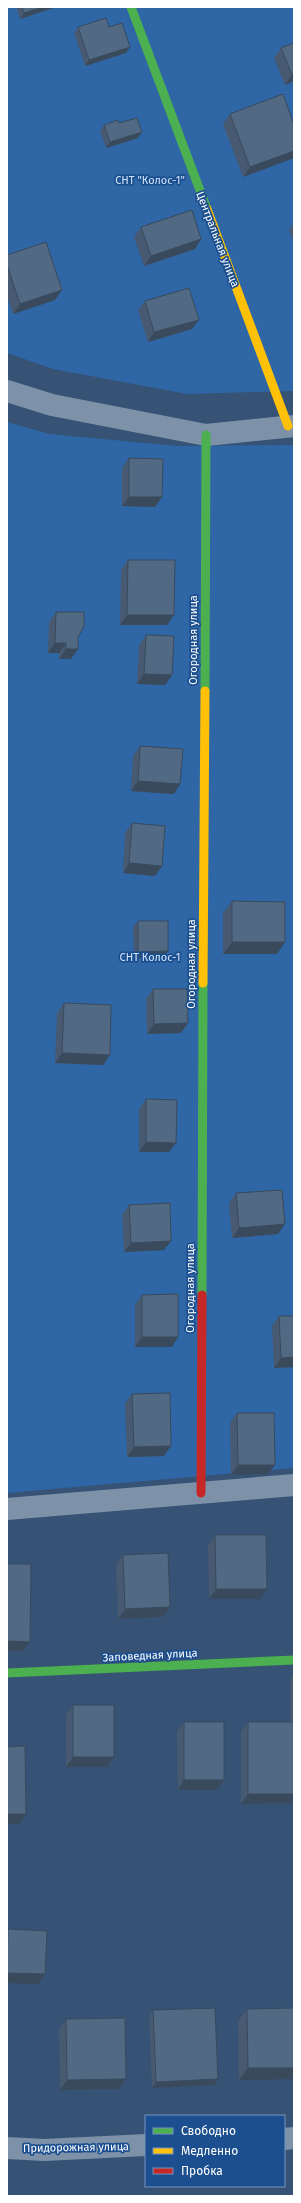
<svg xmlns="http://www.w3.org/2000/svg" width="301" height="2203" font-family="'Fira Sans',sans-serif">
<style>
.green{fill:#2f66a5}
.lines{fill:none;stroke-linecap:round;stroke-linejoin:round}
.street{stroke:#7d92a8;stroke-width:22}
.fast{stroke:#4caf50;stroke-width:9}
.slow{stroke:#ffc107;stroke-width:9}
.jam{stroke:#c62828;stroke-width:9}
.wall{fill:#475a72}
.shaded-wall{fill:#394a5c}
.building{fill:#526984;stroke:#394a5c}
.labels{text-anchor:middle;stroke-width:3.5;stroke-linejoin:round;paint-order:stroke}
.park-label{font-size:11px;fill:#cfe3fa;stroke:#1b4f8f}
.street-label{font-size:11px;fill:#fff;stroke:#1b4f8f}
</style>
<rect width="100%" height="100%" fill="#365274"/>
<!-- green -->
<g class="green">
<path d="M7 7H294V391L187 394 53 369 7 353Z"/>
<path d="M7 422 50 434 177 446 294 445V1468L7 1493Z"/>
</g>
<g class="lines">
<!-- street -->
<g class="street">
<path d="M7 391 52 405 206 435 294 426"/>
<path d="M7 1509 294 1485"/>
<path d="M284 2139 294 2138"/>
<path d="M7 2148 44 2150 146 2145"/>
</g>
<!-- fast -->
<g class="fast">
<path d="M131 7 207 209"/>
<path d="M205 691 206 435"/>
<path d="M202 1295 203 983"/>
<path d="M7 1673 294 1660"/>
</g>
<!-- slow -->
<g class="slow">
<path d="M207 209 288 426"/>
<path d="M203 983 205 691"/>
</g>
<!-- jam -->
<path class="jam" d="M201 1493 202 1295"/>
</g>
<!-- wall -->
<g class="wall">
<path d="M16 7H56L20 19Z"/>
<path d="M78 27H109L126 53 85 66 74 33Z"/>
<path d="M294 43V81L285 85 274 58 281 48Z"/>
<path d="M230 114 294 125 243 177 223 124Z"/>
<path d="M119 123 138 138 106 148 100 131 104 125Z"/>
<path d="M294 223V243L289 230Z"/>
<path d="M141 227 201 239 195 249 144 266 134 237Z"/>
<path d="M7 255 55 300 13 314 7 296Z"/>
<path d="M145 301 192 329 148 342 138 310Z"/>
<path d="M129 458 162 497 155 507 122 506V468Z"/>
<path d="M128 560 167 625H120L121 570Z"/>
<path d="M56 612 78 637 71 659H59V653H48L49 622Z"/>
<path d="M146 635 172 675 165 685 137 684 139 645Z"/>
<path d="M140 746 180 784 174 794 131 791 133 756Z"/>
<path d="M132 823 162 866 155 876 123 873 125 833Z"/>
<path d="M232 901 277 954H223V913Z"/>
<path d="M138 921 168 951 164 957 134 958 133 927Z"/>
<path d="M153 989 188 1023 181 1033 147 1034 146 999Z"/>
<path d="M64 1003 103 1065 55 1063 57 1013Z"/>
<path d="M146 1099 176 1143 169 1152H139V1109Z"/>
<path d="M236 1193 278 1234 232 1238 229 1203Z"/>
<path d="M129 1205 164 1250 124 1252 122 1215Z"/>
<path d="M142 1295 172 1347H135V1305Z"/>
<path d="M279 1316H294V1367L274 1368 272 1326Z"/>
<path d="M132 1394 164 1456 127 1457 125 1404Z"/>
<path d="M237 1413 268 1474 231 1475 230 1423Z"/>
<path d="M215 1535 260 1599H209L208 1545Z"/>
<path d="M123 1555 170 1607 163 1617 118 1619 116 1564Z"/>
<path d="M294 1673V1803L241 1804V1732L248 1722H290V1679Z"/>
<path d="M73 1705 114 1757 107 1767H66V1715Z"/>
<path d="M184 1722 217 1790H178L177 1732Z"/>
<path d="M294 2008 239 2080 238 2021 247 2009Z"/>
<path d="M153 2010 218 2079 214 2085 152 2088 149 2016Z"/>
<path d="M66 2019 126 2079 119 2089 60 2090 59 2029Z"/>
</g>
<!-- shaded-wall -->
<g class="shaded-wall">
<path d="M43 7H56L20 19 24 13Z"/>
<path d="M130 47 126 53 85 66 89 60Z"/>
<path d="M294 74V81L285 85 292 75Z"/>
<path d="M142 132 138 138 106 148 110 142Z"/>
<path d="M294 151V158L243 177 250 167Z"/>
<path d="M201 239 195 249 144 266 151 256Z"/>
<path d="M62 290 55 300 13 314 20 304Z"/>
<path d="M199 320 192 329 148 342 154 332Z"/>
<path d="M129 497H162L155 507 122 506Z"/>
<path d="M127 615H174L167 625H120Z"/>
<path d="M55 643H66L59 653H48Z"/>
<path d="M66 649H78L71 659H59Z"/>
<path d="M144 674 172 675 165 685 137 684Z"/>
<path d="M138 781 180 784 174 794 131 791Z"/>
<path d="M129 863 162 866 155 876 123 873Z"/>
<path d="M232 942H285L277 954H223Z"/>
<path d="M168 951 164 957 134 958 138 952Z"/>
<path d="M188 1023 181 1033 147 1034 154 1024Z"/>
<path d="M62 1053 110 1055 103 1065 55 1063Z"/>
<path d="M146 1142 176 1143 169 1152H139Z"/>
<path d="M285 1224 278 1234 232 1238 239 1228Z"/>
<path d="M171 1241 164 1250 124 1252 131 1243Z"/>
<path d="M142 1337H178L172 1347H135Z"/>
<path d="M294 1357V1367L274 1368 281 1358Z"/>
<path d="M171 1446 164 1456 127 1457 134 1447Z"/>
<path d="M238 1465H275L268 1474 231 1475Z"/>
<path d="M216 1589H267L260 1599H209Z"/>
<path d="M170 1607 163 1617 118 1619 125 1609Z"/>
<path d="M7 1641 30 1642 23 1651H7Z"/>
<path d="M73 1757H114L107 1767H66Z"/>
<path d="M184 1780H224L217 1790H178Z"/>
<path d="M248 1794H294V1803L241 1804Z"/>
<path d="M7 1814H26L19 1824H7Z"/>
<path d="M7 1973 45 1974 38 1984 7 1983Z"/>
<path d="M248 2068H294V2079L239 2080Z"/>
<path d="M126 2079 119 2089 60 2090 67 2080Z"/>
<path d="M218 2079 214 2085 152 2088 156 2082Z"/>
</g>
<!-- building -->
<g class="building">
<path d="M22 7H43L24 13Z"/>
<path d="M106 18 109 27 122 23 130 47 89 60 78 27Z"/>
<path d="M294 43V74L292 75 281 48Z"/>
<path d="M283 94 294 125V151L250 167 230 114Z"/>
<path d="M137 118 142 132 110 142 104 125 118 120 119 123Z"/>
<path d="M192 210 201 239 151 256 141 227Z"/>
<path d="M46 242 62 290 20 304 7 265V255Z"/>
<path d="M189 288 199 320 154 332 145 301Z"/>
<path d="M129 458 163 459 162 497H129Z"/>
<path d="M128 560H175L174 615H127Z"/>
<path d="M56 612H84V626L78 637V649H66V643H55Z"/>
<path d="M146 635 174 636 172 675 144 674Z"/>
<path d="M140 746 183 749 180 784 138 781Z"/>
<path d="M132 823 165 826 162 866 129 863Z"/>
<path d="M232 901 285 902V942H232Z"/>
<path d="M138 921H168V951L138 952Z"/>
<path d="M153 989H187L188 1023 154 1024Z"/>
<path d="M64 1003 111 1005 110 1055 62 1053Z"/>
<path d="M146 1099 177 1100 176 1143 146 1142Z"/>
<path d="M282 1190 285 1224 239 1228 236 1193Z"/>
<path d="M170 1203 171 1241 131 1243 129 1205Z"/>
<path d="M178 1294V1337H142V1295Z"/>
<path d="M279 1316H294V1357L281 1358Z"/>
<path d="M170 1393 171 1446 134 1447 132 1394Z"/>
<path d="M237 1413H274L275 1465H238Z"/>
<path d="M215 1535H266L267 1589H216Z"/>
<path d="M168 1553 170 1607 125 1609 123 1555Z"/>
<path d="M7 1564H31L30 1642 7 1641Z"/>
<rect x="73" y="1705" width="41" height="52"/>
<rect x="184" y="1722" width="40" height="58"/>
<rect x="248" y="1722" width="46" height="72"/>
<path d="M25 1746 26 1814H7V1747Z"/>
<path d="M8 1929 47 1931 45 1974 7 1973Z"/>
<path d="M215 2008 218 2079 156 2082 153 2010Z"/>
<path d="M294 2008V2068H248L247 2009Z"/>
<path d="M125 2018 126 2079 67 2080 66 2019Z"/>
</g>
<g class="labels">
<!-- park labels -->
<g class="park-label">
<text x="150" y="184">СНТ "Колос-1"</text>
<text x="150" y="961">СНТ Колос-1</text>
</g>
<!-- street labels -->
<g class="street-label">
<text transform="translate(218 239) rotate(69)" y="4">Центральная улица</text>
<text transform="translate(193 640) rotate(-90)" y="4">Огородная улица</text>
<text transform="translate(191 964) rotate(-90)" y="4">Огородная улица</text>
<text transform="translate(190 1288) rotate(-90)" y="4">Огородная улица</text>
<text transform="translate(150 1655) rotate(-3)" y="4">Заповедная улица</text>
<text transform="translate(76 2147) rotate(-1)" y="4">Придорожная улица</text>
</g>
</g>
<!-- border -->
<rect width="301" height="2203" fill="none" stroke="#ffffff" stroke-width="16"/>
<!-- legend -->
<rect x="145" y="2115" width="140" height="72" fill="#1b4f8f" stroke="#7695bc"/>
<rect x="153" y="2128" width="20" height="6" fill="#4caf50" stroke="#7695bc"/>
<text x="181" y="2135" font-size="12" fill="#ffffff">Свободно</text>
<rect x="153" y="2148" width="20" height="6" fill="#ffc107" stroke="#7695bc"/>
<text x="181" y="2155" font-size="12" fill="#ffffff">Медленно</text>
<rect x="153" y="2168" width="20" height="6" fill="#c62828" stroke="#7695bc"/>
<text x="181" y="2175" font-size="12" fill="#ffffff">Пробка</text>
</svg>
